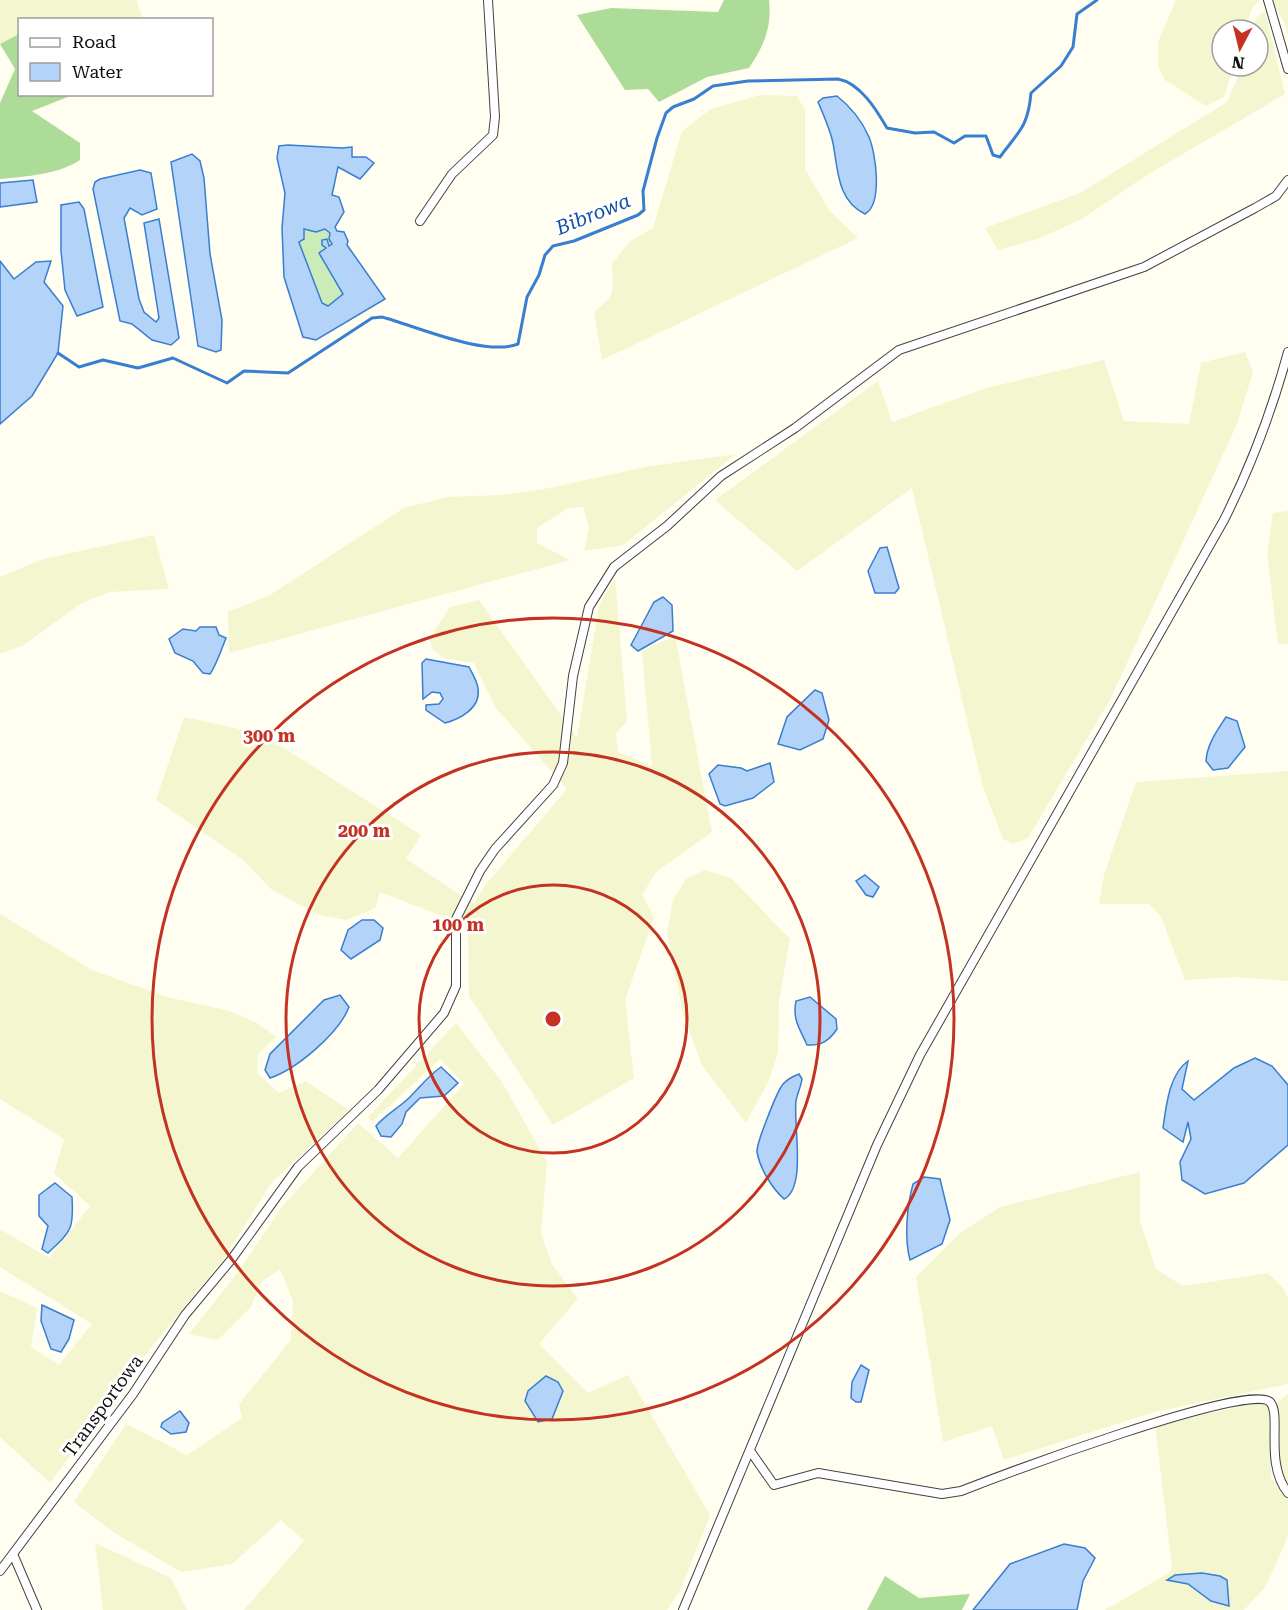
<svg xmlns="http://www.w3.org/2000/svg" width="1288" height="1610" font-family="'Roboto Serif',serif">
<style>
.farmland{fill:#f4f6cf}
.green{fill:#cbebb8}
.forest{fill:#acdc97}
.water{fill:#b3d4f8;stroke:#387ed1;stroke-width:1.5;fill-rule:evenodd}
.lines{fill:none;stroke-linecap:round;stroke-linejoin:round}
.stream{stroke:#387ed1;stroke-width:3}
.street-casing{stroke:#424242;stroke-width:10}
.street{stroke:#fff;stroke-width:8}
.ring{fill:none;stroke:#c33222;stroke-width:3}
.labels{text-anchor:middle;stroke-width:6;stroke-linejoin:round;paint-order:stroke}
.street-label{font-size:18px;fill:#0f0f0f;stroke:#fff}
.water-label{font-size:20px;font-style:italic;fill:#1450a4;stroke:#fff}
.centre{fill:#c33222;stroke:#fff;stroke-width:3}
.ring-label{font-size:18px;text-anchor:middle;font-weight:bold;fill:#c33222;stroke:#fff;stroke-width:6;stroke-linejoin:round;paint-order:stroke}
</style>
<rect width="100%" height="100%" fill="#fffef0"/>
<!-- farmland -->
<g class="farmland">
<path d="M0 0H136L143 19 20 20 19 34 0 44Z"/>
<path d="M1176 0H1260L1252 8 1245 30H1222V66H1234L1224 97 1206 106 1165 80 1158 66V42Z"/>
<path d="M1271 0H1288V35L1284 22Z"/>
<path d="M1265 11 1285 94 1147 175 1080 220 1037 239 998 250 985 228 1080 193 1227 102 1243 66H1258V30H1253L1256 18Z"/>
<path d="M760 95 797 96 805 110V169L829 210 858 238 602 360 594 312 610 298 613 287 612 264 629 242 653 228 682 131 711 109Z"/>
<path d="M1245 352 1253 372 1237 424 1110 700 1028 838 1013 844 1003 839 982 784 912 488 797 571 715 500 878 381 892 422 986 388 1104 360 1124 421 1189 424 1201 363Z"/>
<path d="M736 454 623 545 584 551 589 526 583 507 568 508 537 528V543L570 560 229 653 228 612 270 595 404 508 447 497 502 495 550 488 645 467Z"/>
<path d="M1288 511V644H1278L1267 553 1273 513Z"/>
<path d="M154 535 169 589 109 592 80 604 24 645 0 654V577L43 559Z"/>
<path d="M615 578 627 721 616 733 618 752 652 766 642 651 675 636 712 832 656 872 642 895 654 917 625 1000 634 1078 553 1125 469 996 468 926 380 892 375 908 347 920 319 915 272 890 243 860 156 800 184 717 262 734 421 835 406 859 474 904 486 884 567 789 495 707 474 663 443 658 432 649 430 638 450 607 479 600 577 738 599 606Z"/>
<path d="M1288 771V981L1234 977 1185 980 1161 917 1149 904H1099L1104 875 1136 782Z"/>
<path d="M705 870 731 878 790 939 779 1000 778 1052 769 1080 746 1123 702 1065 683 1014 667 932 673 900 686 879Z"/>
<path d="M0 914 92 970 167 997 230 1011 257 1023 276 1037 258 1054 257 1073 279 1093 306 1081 349 1110 271 1183 225 1257 151 1348 50 1483 0 1437V1291L37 1308 31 1347 59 1365 92 1324 0 1267V1229L49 1258 90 1206 54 1173 64 1139 0 1099Z"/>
<path d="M456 1023 502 1082 547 1162 541 1234 552 1264 578 1299 539 1344 588 1393 628 1375 710 1515 680 1591 667 1610H244L304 1541 281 1520 232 1564 181 1572 113 1532 74 1502 126 1424 187 1455 242 1418 239 1404 291 1340 293 1301 280 1269 261 1282 251 1307 218 1340 189 1334 235 1276 282 1207 358 1123 398 1158 464 1084 440 1059 372 1122 368 1117Z"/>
<path d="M1140 1172V1221L1156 1269 1183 1286 1268 1273 1282 1287 1288 1298V1384L1154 1412 1004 1460 992 1426 943 1442 916 1277 960 1233 1000 1207Z"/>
<path d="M1288 1394V1488L1284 1484 1277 1450V1402Z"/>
<path d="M1263 1402 1270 1411 1271 1478 1288 1499V1536L1266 1586 1244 1610H1105L1169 1573 1172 1568 1155 1424Z"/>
<path d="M95 1543 171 1578 187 1610H103Z"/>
</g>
<!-- green -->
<path class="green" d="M325 228 329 231 332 244 325 246 326 248 320 253 343 294 327 306 322 303 299 242 304 239V229Z"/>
<!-- forest -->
<g class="forest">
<path d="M724 0H769C772 27 764 46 749 68L707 77 659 102 648 89 625 90 577 15 611 8 718 12Z"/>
<path d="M19 34 20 94 73 95 32 111 80 143V160C57 175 27 176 0 179V103L15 69 0 44Z"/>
<path d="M885 1576 919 1598 970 1594 962 1610H867Z"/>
</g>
<!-- water -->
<g class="water">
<path d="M837 96C851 107 862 121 869 137 876 154 883 204 865 214 837 201 838 169 833 143 830 129 824 116 818 102L823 98Z"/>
<path d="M288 145 342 148 352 147V157H366L374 163 360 179 338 167 332 195 339 197 344 212 335 227 337 231 344 232 348 241 347 245 385 299 316 340 303 337 284 277 282 228 285 193 277 158 279 146ZM304 229 316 232 325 229 330 233 329 239 332 244 329 246 327 239 322 240V245L326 248 319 253 343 294 328 306 322 303 300 245 299 242 304 239Z"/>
<path d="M192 154 200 161 204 178 210 254 222 320 221 350 216 352 198 346 171 162Z"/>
<path d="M140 170 151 173 157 209 142 215 130 208 124 218 139 299 144 312 156 322 159 318 144 223 159 219 179 338 171 345 152 340 132 324 120 321 93 189 95 182 100 179Z"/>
<path d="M33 180 37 202 0 207V183Z"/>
<path d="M79 202 84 209 103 307 77 316 65 290 61 251V205Z"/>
<path d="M0 261 14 279 36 262 51 261 44 282 63 306 58 353 32 396 0 424Z"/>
<path d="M887 547 899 588 895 593H875L868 571 880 548Z"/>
<path d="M663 597 672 605 673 631 638 651 631 645 654 602Z"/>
<path d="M200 627H216L219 635 226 638C222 648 216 666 210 674L203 673 193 661 175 653 169 639 183 629 196 631Z"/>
<path d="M426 659 469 667C472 673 478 682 478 689 481 708 460 719 445 723L426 710V705L439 704 443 699 440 693 432 692 423 699 422 663Z"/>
<path d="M815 690 822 693 829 720 823 739 800 750 778 744 787 717Z"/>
<path d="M1226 717 1237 721 1245 747 1228 768 1213 770 1206 761C1207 744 1217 731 1226 717Z"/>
<path d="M770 763 774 782 753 798 725 806 720 804 709 774 718 765 741 768 747 771Z"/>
<path d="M865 875 879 887 873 897 866 895 856 881Z"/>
<path d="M362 920H374L383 928 380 940 351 959 341 950 348 930Z"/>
<path d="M340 995 349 1007C339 1033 297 1069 270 1078L265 1070 270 1054 324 1000Z"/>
<path d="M810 997 836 1019 837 1029C829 1041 821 1046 807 1045 800 1029 792 1019 796 1001Z"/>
<path d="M1255 1058 1272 1066 1288 1085V1145L1244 1183 1205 1194 1182 1180 1180 1162 1191 1139 1188 1122 1183 1142 1163 1128C1166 1107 1169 1074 1188 1061L1182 1089 1194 1100 1234 1068Z"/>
<path d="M441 1067 458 1083 444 1096 420 1098 406 1112 402 1124 391 1137 381 1136 376 1126C386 1114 399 1108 410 1097 421 1086 428 1076 441 1067Z"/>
<path d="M799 1074 802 1079C801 1087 797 1094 796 1101 793 1123 807 1188 784 1199 772 1188 760 1169 757 1152 756 1144 776 1095 781 1087 785 1080 791 1077 799 1074Z"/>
<path d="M924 1177 940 1179 950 1220 942 1244 910 1260C904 1238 907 1206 913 1184Z"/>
<path d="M55 1183 72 1197C74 1230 71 1231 48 1253L42 1249 48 1226 39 1216V1195Z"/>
<path d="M42 1305 74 1320 69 1339 61 1352 51 1349 41 1321Z"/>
<path d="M861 1365 869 1370 861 1402H856L851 1398 852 1382Z"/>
<path d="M546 1376 558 1382 563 1391 552 1419 538 1422 525 1401 528 1391Z"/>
<path d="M180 1411 189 1423 186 1432 171 1434 161 1427 162 1423Z"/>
<path d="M1064 1544 1085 1548 1095 1558 1083 1581 1077 1610H973L1010 1564Z"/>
<path d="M1202 1573 1220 1576 1227 1580 1229 1606 1211 1601 1188 1584 1167 1580 1175 1575Z"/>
</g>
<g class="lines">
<!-- stream -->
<path class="stream" d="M58 353 79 367 103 360 138 368 173 358 227 383 244 371 288 373 372 318 382 317C416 326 485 357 518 344L527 297 539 275 545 255 553 246 574 241 638 215 644 210 643 191 657 138 666 113 673 107 694 99 713 86 748 81 838 79C860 83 876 109 887 128L915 133 934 132 954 143 965 136H986L993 155 1000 157C1019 131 1028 127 1031 93L1061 66 1073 47 1077 14 1097 0"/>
<defs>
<g id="street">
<path d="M1268 0 1288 69"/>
<path d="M420 221 452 174 493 135 495 117 488 0"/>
<path d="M751 1452 774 1485 818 1473 942 1494 961 1491C997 1477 1250 1381 1270 1402 1282 1415 1264 1463 1288 1493"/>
<path d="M13 1554 37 1610"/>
<path d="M0 1571 133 1394 185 1315 231 1260 298 1167 378 1090 444 1013 456 986V919L480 871 495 849 553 785 563 763 573 676 589 607 614 567 667 526 721 476 795 428 899 350 1144 267 1255 208 1276 196 1288 180"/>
<path d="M683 1610 877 1145 920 1055 1224 520C1251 466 1272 411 1288 352"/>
</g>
</defs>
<!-- street casing -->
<use href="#street" class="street-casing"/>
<!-- street -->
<use href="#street" class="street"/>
</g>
<!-- distance rings -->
<g class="ring">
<circle cx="553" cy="1019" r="134"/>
<circle cx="553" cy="1019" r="267"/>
<circle cx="553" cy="1019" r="401"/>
</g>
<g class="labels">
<!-- street labels -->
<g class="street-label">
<text transform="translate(103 1406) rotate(-54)" y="6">Transportowa</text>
</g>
<!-- water labels -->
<g class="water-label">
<text transform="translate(593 214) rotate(-22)" y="7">Bibrowa</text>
</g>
</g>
<circle cx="553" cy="1019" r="9" class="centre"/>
<g class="ring-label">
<text x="269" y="742">300 m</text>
<text x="364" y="837">200 m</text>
<text x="458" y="931">100 m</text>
</g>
<!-- legend -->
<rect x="18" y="18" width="195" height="78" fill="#ffffff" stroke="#9f9f9f" stroke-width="1.5"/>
<rect x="30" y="38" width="30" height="9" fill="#ffffff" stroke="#9f9f9f" stroke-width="1.5"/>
<text x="72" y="48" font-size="18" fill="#0f0f0f">Road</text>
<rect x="30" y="63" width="30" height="18" fill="#b3d4f8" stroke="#9f9f9f" stroke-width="1.5"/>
<text x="72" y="78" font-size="18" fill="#0f0f0f">Water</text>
<!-- north arrow -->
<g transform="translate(1240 48) rotate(187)"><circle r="28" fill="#ffffff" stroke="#9f9f9f" stroke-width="1.5"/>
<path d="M0-4.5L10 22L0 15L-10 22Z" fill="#c33222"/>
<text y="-9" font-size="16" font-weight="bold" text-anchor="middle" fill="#0f0f0f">N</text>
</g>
</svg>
